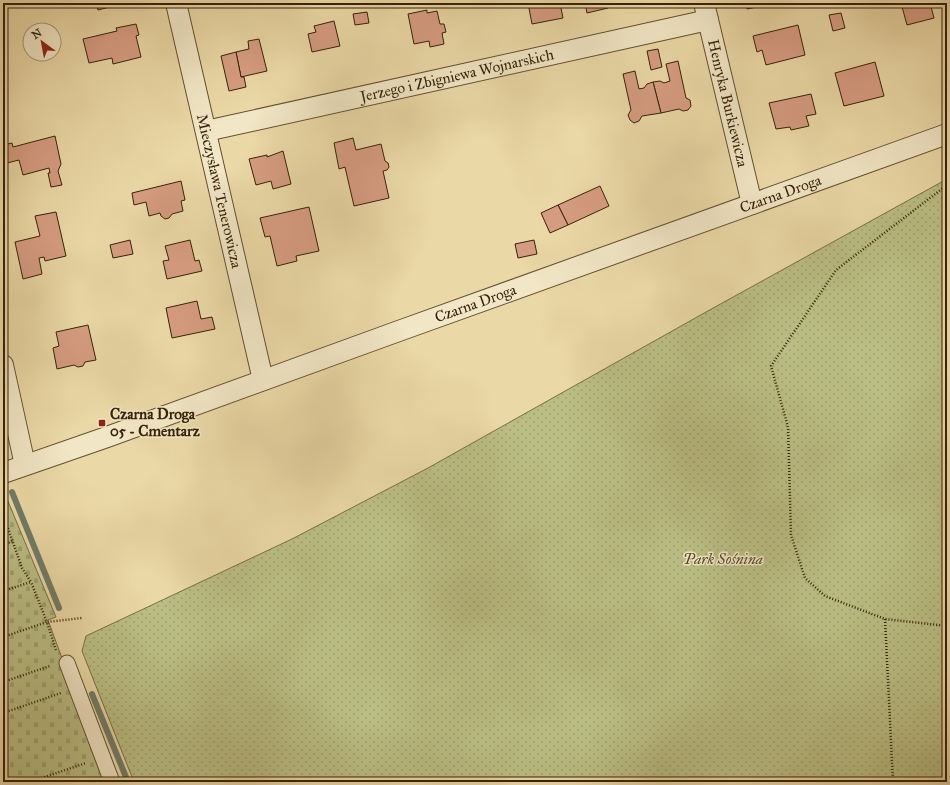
<svg xmlns="http://www.w3.org/2000/svg" width="950" height="785" font-family="'IM FELL Great Primer',serif">
<style>
.cemetery{fill:url(#cemetery-stones);stroke:#787046}
.park{fill:url(#park-dots);stroke:#787046}
.lines{fill:none;stroke-linecap:round;stroke-linejoin:round}
.stream{stroke:#717d68;stroke-width:6}
.building{fill:#d69c81;stroke:#362208}
.pedestrian-casing{stroke:#635030;stroke-width:17}
.minor-casing{stroke:#635030;stroke-width:22}
.path{stroke:#362208;stroke-width:2.5;stroke-dasharray:1 2;stroke-linecap:butt}
.pedestrian{stroke:#f1e6c5;stroke-width:15}
.minor{stroke:#f1e6c5;stroke-width:20}
.poi-dot{fill:#8f2418;stroke:#f1e6c5;stroke-width:1.5}
.labels{text-anchor:middle;stroke-width:3;stroke-linejoin:round;paint-order:stroke}
.street-label{font-size:15px;fill:#362208;stroke:#f1e6c5}
.poi-label{font-size:15px;font-weight:bold;fill:#362208;stroke:#f1e6c5;text-anchor:start}
.park-label{font-size:15px;font-style:italic;fill:#574927;stroke:#f1e6c5}
</style>
<defs>
<pattern id="cemetery-stones" width="16" height="16" patternUnits="userSpaceOnUse"><rect width="16" height="16" fill="#babe84"/><path d="M2 7V4a2 2 0 0 1 4 0v3zM10 15v-3a2 2 0 0 1 4 0v3z" fill="#a0a370"/></pattern>
<pattern id="park-dots" width="8" height="8" patternUnits="userSpaceOnUse"><rect width="8" height="8" fill="#babe84"/><path d="M2 2h.1M6 6h.1" fill="none" stroke="#a0a370" stroke-width="1.8" stroke-linecap="round"/></pattern>
</defs>
<rect width="100%" height="100%" fill="#ead8a6"/>
<filter id="stains"><feTurbulence type="fractalNoise" baseFrequency=".005" numOctaves="4"/><feColorMatrix values="0 0 0 0 .2 0 0 0 0 .09 0 0 0 0 .02 0 0 0 .5 -.17"/></filter>
<radialGradient id="worn" r=".72"><stop offset=".6" stop-color="#630" stop-opacity="0"/><stop offset="1" stop-color="#630" stop-opacity=".3"/></radialGradient>
<!-- cemetery -->
<path class="cemetery" d="M3 494H5L56 617 48 620 63 661 118 782H3Z"/>
<!-- park -->
<path class="park" d="M947 179V782H134L82 651 86 636 292 539 428 468 706 312Z"/>
<g class="lines">
<!-- stream -->
<g class="stream">
<path d="M12 492 59 608"/>
<path d="M92 694 128 782"/>
</g>
</g>
<!-- building -->
<g class="building">
<path d="M3 3H14V6L3 8Z"/>
<path d="M96 3H125L98 10Z"/>
<path d="M528 3H560L563 18 532 24Z"/>
<path d="M585 3H606L608 8 587 13Z"/>
<path d="M749 3H771V4L747 9V8L750 7Z"/>
<path d="M901 3H930L934 18 907 25Z"/>
<path d="M427 10V13L437 11 440 24H444L446 32 442 33 444 44 430 47 429 41 414 44 408 14Z"/>
<path d="M367 12 369 23 355 25 353 14Z"/>
<path d="M841 13 845 28 833 31 829 15Z"/>
<path d="M334 21 340 46 312 52 308 34 316 32 314 26Z"/>
<path d="M136 24 139 35 136 36 141 57 113 64 112 58 89 63 83 39 117 31 116 28Z"/>
<path d="M798 25 805 55 766 65 762 50 757 52 753 36Z"/>
<path d="M259 39 267 71 241 77 236 52 249 49 248 41Z"/>
<path d="M658 49 662 67 651 70 647 51Z"/>
<path d="M236 52 241 77H244L246 87 229 91 221 56Z"/>
<path d="M678 61 686 98 690 100 691 106 688 110 683 111 679 109 661 113 653 82 660 81 664 83 670 81 666 64Z"/>
<path d="M875 62 884 96 844 106 835 73Z"/>
<path d="M635 71 639 89 644 88 647 84 653 82 661 113 642 116 639 121 634 123 630 120 628 115 631 110 623 74Z"/>
<path d="M811 94 816 114 806 116 809 126 791 130 790 127 776 129 769 103Z"/>
<path d="M55 136 61 164 58 171 62 185 51 187 48 173H50L49 168 23 175 19 160 3 164V145L12 143 13 147Z"/>
<path d="M353 138 356 150 381 144 385 161 388 163 389 167 387 170 383 171 389 198 354 206 345 167 339 169 334 143Z"/>
<path d="M283 151 291 184 273 189 271 181 256 185 249 159 267 155V157Z"/>
<path d="M181 181 185 200 181 201 183 211 172 214 169 218 165 219 161 216 160 213 149 216 146 202 134 205 132 193Z"/>
<path d="M600 186 609 206 568 225 558 205Z"/>
<path d="M558 205 568 225 550 233 541 213Z"/>
<path d="M309 207 319 251 296 256 297 261 277 266 270 236 265 237 260 218Z"/>
<path d="M56 212 66 256 45 261 44 257 39 258 42 274 23 279 15 242 40 236 35 216Z"/>
<path d="M130 240 133 254 113 258 110 245Z"/>
<path d="M190 240 195 261 199 260 202 271 167 279 163 261 169 260 165 246Z"/>
<path d="M534 240 537 254 518 258 515 244Z"/>
<path d="M197 301 201 319 212 317 215 329 172 338 166 308Z"/>
<path d="M88 325 96 360 85 362 83 366 78 367 74 365 57 369 53 348 59 346 56 332Z"/>
</g>
<g class="lines">
<defs>
<path id="pedestrian" d="M67 663 112 782"/>
<g id="minor">
<path id="s1" d="M176 3 263 380"/>
<path id="s2" d="M704 3 752 204"/>
<path id="s3" d="M206 131 708 20"/>
<path d="M3 365 25 465"/>
<path id="s4" d="M3 473 107 437 396 332 947 134"/>
</g>
</defs>
<!-- pedestrian casing -->
<use href="#pedestrian" class="pedestrian-casing"/>
<!-- minor casing -->
<use href="#minor" class="minor-casing"/>
<!-- path -->
<g class="path">
<path d="M947 185 836 270 771 366 788 427 791 535 805 578 825 596 885 619 947 626"/>
<path d="M3 494 5 499 3 500"/>
<path d="M3 514 22 568 31 582 3 591"/>
<path d="M3 545 13 541"/>
<path d="M885 619 893 782"/>
<path d="M3 637 47 622 31 582"/>
<path d="M56 650 47 622 82 618"/>
<path d="M3 682 50 666"/>
<path d="M3 713 61 693"/>
<path d="M30 782 86 763"/>
</g>
<!-- pedestrian -->
<use href="#pedestrian" class="pedestrian"/>
<!-- minor -->
<use href="#minor" class="minor"/>
</g>
<!-- markers -->
<rect class="poi-dot" x="98" y="419" width="8" height="8" rx="2"/>
<g class="labels">
<!-- street labels -->
<g class="street-label">
<text dy="5" stroke="none"><textPath href="#s3" startOffset="257">Jerzego i Zbigniewa Wojnarskich</textPath></text>
<text dy="5" stroke="none"><textPath href="#s2" startOffset="103">Henryka Burkiewicza</textPath></text>
<text dy="5" stroke="none"><textPath href="#s1" startOffset="193">Mieczysława Tenerowicza</textPath></text>
<text dy="5" stroke="none"><textPath href="#s4" startOffset="826">Czarna Droga</textPath></text>
<text dy="5" stroke="none"><textPath href="#s4" startOffset="502">Czarna Droga</textPath></text>
</g>
<!-- poi labels -->
<g class="poi-label">
<text x="110" y="419">Czarna Droga<tspan x="110" dy="17">05 - Cmentarz</tspan></text>
</g>
<!-- park labels -->
<g class="park-label">
<text x="723" y="564">Park Sośnina</text>
</g>
</g>
<!-- margin -->
<rect width="950" height="785" fill="none" stroke="#ead8a6" stroke-width="16"/>
<rect x="4" y="4" width="942" height="777" fill="none" stroke="#362208" stroke-width="2"/>
<rect x="8" y="8" width="934" height="769" fill="none" stroke="#362208"/>
<!-- north arrow -->
<g transform="translate(42 42) rotate(328)"><circle r="19" fill="#f1e6c5" stroke="#a69879"/>
<path d="M0-3L7 15L0 10L-7 15Z" fill="#8f2418"/>
<text y="-6" font-size="11" font-weight="bold" text-anchor="middle" fill="#362208">N</text>
</g>
<rect width="100%" height="100%" filter="url(#stains)"/>
<rect width="100%" height="100%" fill="url(#worn)"/>
</svg>
